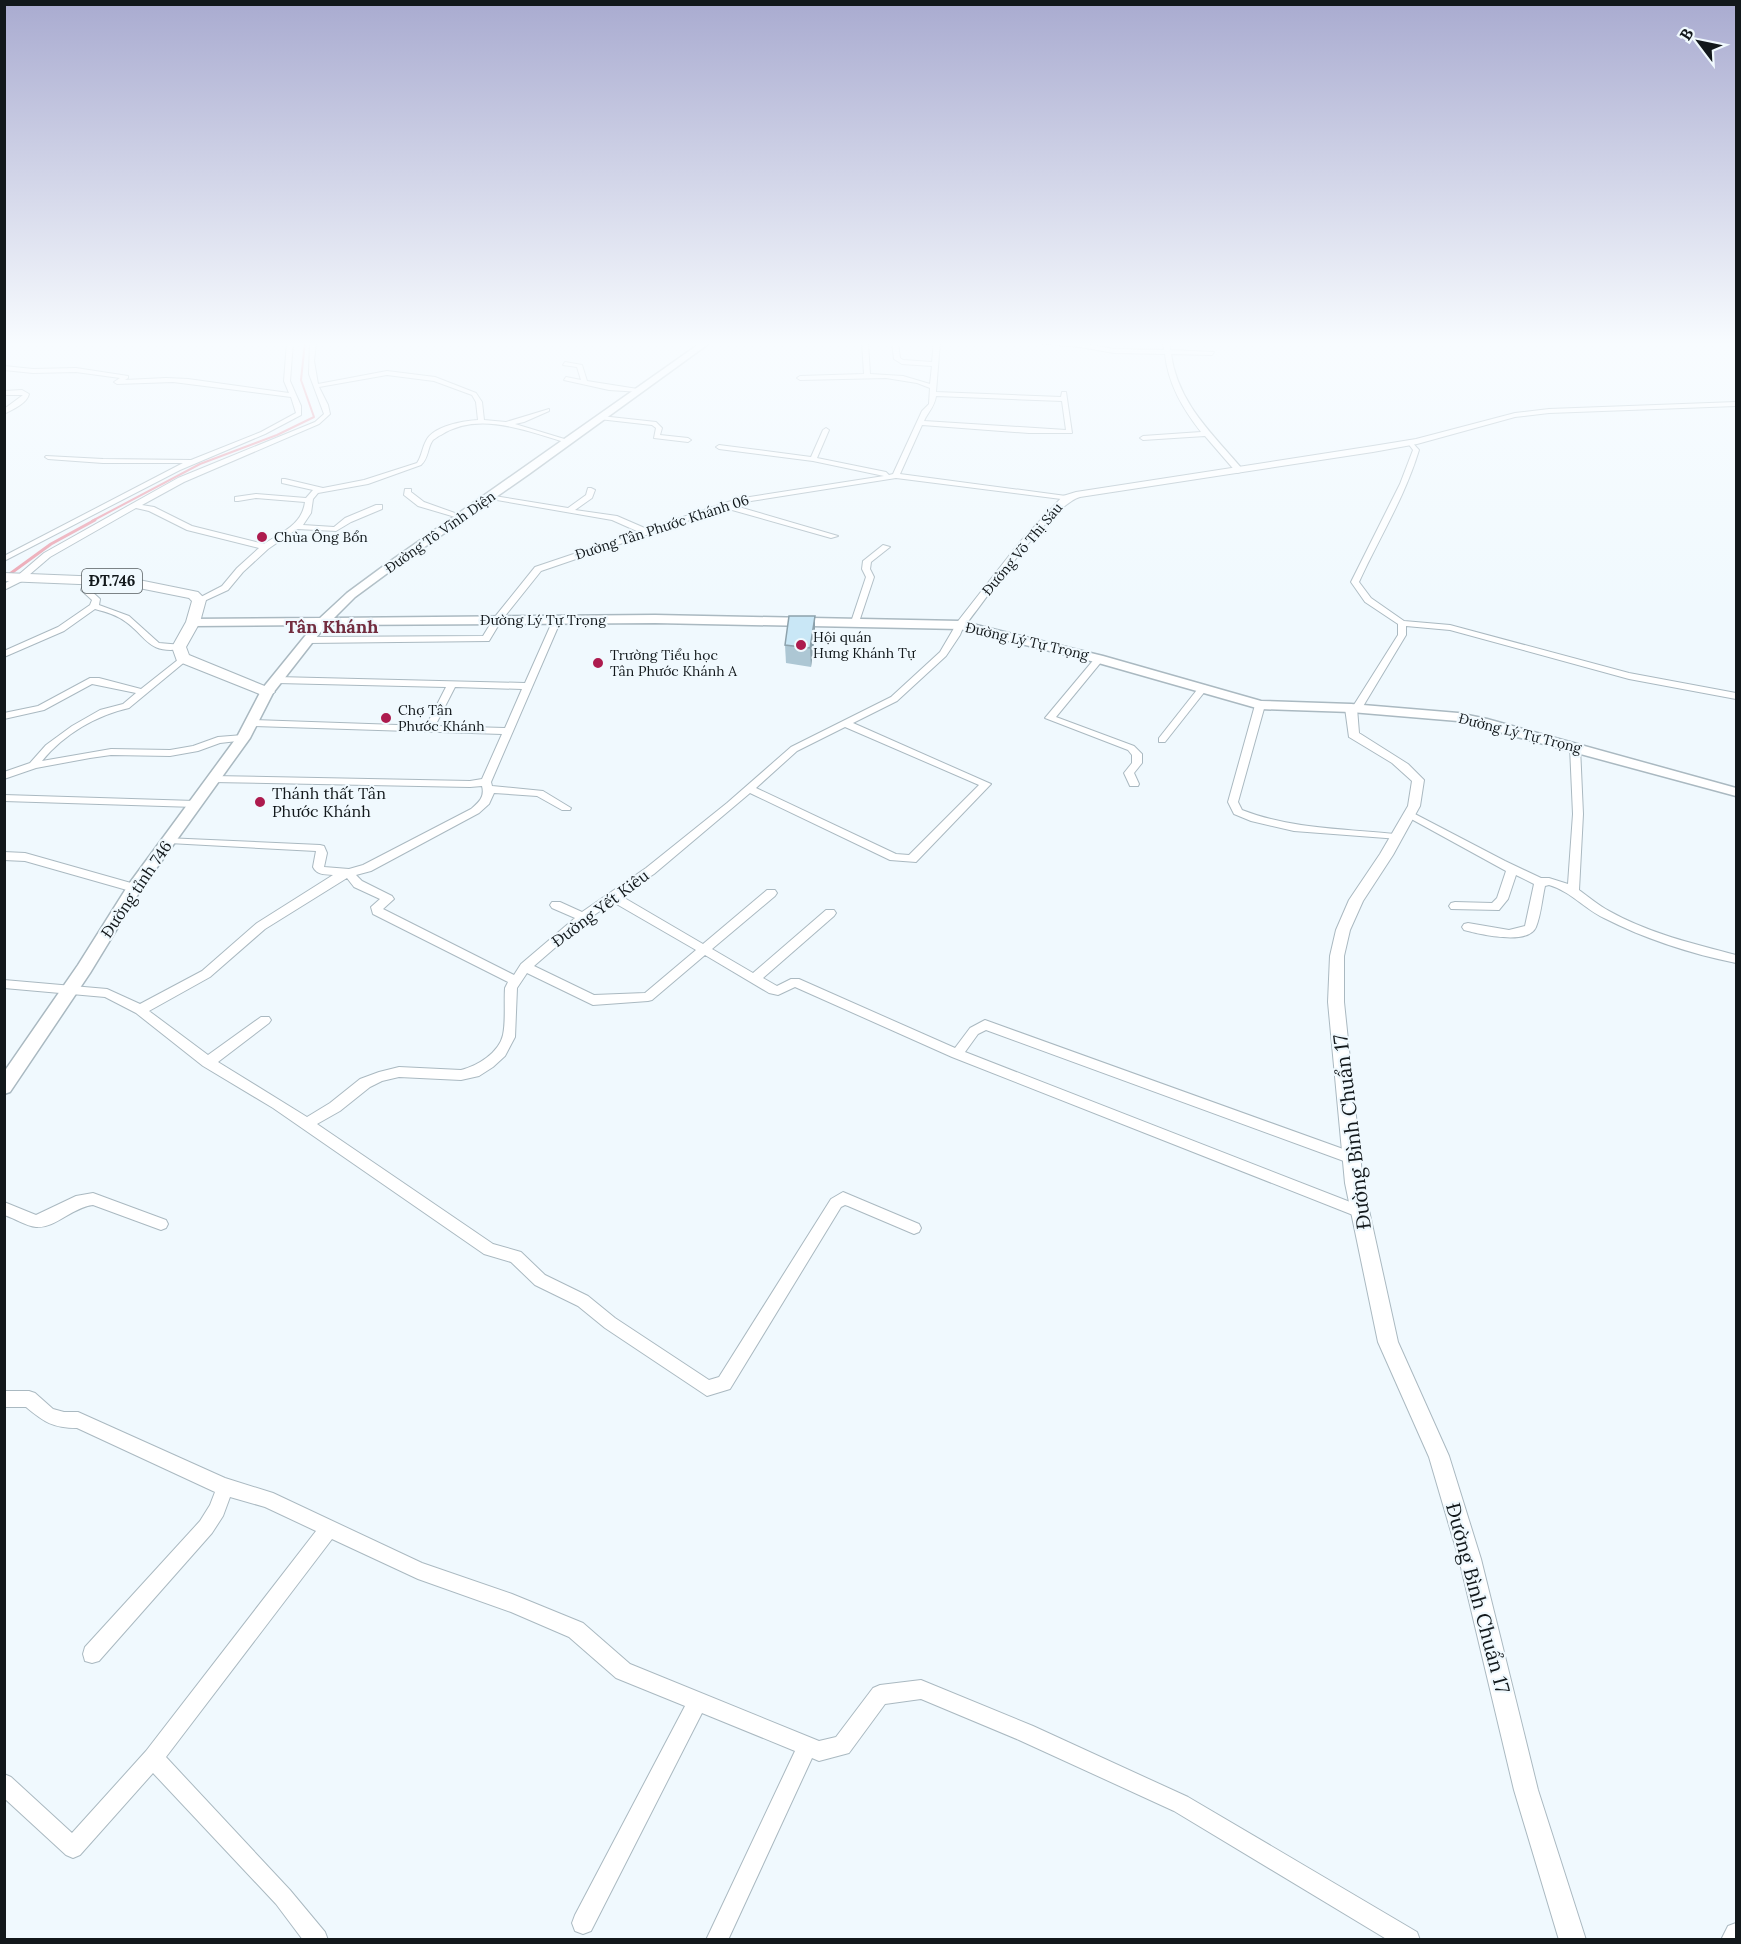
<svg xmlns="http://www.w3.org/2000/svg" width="1741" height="1944" font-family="Lora,serif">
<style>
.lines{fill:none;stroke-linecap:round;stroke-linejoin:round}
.stream-far1{stroke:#eb9eac;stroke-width:2}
.stream{stroke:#eb9eac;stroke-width:3}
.minor-casing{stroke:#aab9c1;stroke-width:2}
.tertiary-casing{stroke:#aab9c1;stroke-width:2}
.secondary-casing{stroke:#aab9c1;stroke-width:3}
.primary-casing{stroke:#aab9c1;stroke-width:2}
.minor{fill:#fff;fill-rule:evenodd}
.tertiary{fill:#fff;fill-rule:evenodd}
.secondary{fill:#fff;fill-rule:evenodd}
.primary{fill:#fff;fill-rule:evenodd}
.wall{fill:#adc7d4}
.shaded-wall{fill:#8da2ac}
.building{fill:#c9e7f6;stroke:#8da2ac;stroke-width:1.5}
.poi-dot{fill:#ad1b4e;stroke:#f0f9fe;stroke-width:2}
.labels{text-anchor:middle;stroke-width:4.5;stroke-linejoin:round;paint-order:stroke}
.far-street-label{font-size:14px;fill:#12181b;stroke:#f0f9fe}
.far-poi-label{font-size:14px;fill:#12181b;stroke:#f0f9fe;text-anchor:start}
.shield{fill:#f0f9fe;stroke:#555c5f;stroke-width:1.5}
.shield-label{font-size:15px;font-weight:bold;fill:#12181b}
.poi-label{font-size:16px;fill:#12181b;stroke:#f0f9fe;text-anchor:start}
.street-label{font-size:16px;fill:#12181b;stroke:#f0f9fe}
.far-district-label{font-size:18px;font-weight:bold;fill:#732d3f;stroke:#f0f9fe}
.near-street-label{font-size:20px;fill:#12181b;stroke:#f0f9fe}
</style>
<rect width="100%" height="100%" fill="#f0f9fe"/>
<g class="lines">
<!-- stream-far1 -->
<path class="stream-far1" d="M92 521 200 464 277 435 314 417 301 380 305 342"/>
<!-- stream -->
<path class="stream" d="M7 576 51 544 95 520"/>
<defs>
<g id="minor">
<path d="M287 342H293L290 381 301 406V415L265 434 180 470 4 561V556L183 463H103L48 459 45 457 46 456 103 459 191 460 261 432 296 413 291 397 173 382 117 384 114 382 120 378 76 372 33 373 4 370V366L33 369 76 368 128 376V378L125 380 166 378 188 379 289 393 284 381Z"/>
<path d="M310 342H316L314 361 318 384 387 371 435 377 476 393 482 402 484 420 506 422 549 409V411L524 422 515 424 571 441 568 443C529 432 479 410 441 435 440 435 433 440 433 440 427 448 429 458 421 465L368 484 318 493 313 499 311 513 303 525 334 527 345 518 376 505H382V509L351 522 336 531 297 529 268 549 243 572 228 590 202 602 195 600 222 586 237 568 259 548 187 530 149 511 136 508 50 557 22 581 4 590V584L16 577 44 553 178 478 315 422 324 414 309 374ZM387 375 434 381 472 395 476 402 478 420C463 421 433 426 426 441 422 448 422 456 417 463L364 480 323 488 285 479H282V483L313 490 306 498 256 494 235 497V501H238L256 498 305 502C302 525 282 532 264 544L192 526 154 507 142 505 184 482 319 424 330 414 328 405 319 387Z"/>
<path d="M862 342H868L870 374 903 376 930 384 932 366 902 364 894 359 892 342H898L900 358 903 360 932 362 934 342H940L936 392 1061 397 1062 392H1066L1072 433H1029L922 425 900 474 1066 496 1070 498 1069 500 896 478 738 503 732 505 838 536 831 538 725 508 541 571 501 621 489 641 308 643 304 640 308 637 483 636 494 618 535 567 639 532 612 520 491 499H488V495L568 508 586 495 588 488H591L595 490 592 498 575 510 617 516 647 529 737 499 884 476 813 461 719 449 716 447 719 445 811 457 823 430 826 428 829 430 817 458 886 472 889 475 893 474 922 411 929 404 930 388 917 383 886 378 800 380 797 378 800 376 864 374ZM936 396 1062 401 1066 430 924 421C928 412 935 406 936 396Z"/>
<path d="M1026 342 1080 343 1114 349 1164 350 1163 342H1169L1170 350 1214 352 1212 355 1171 354C1178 404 1213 434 1244 471L1237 473 1205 436 1143 440 1140 438 1143 436 1201 432C1183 409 1168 384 1165 354L1114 353 1080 347Z"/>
<path d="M565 362 582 365 587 381 644 390 641 392 609 390 564 380 566 377 581 380 577 367 563 365Z"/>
<path d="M22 390 29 394C27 403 14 409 4 414V409L23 395H4V391Z"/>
<path d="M601 416 656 422 662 428 660 435 688 438 691 440 688 442 654 438 656 428 652 425 599 419 598 418Z"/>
<path d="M1410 440 1419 450C1405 497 1379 538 1359 582L1371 598 1404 621 1450 625 1629 673 1736 693V699L1629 679 1450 630 1406 626V635L1362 708 1357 711 1354 710 1352 708 1398 635V624L1365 602 1351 582 1400 484 1413 450 1407 442Z"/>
<path d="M405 489H411V492L424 502 466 517 462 519 418 506 404 495Z"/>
<path d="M883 545 890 547 871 562 870 569 874 577 859 622 852 624 851 622 866 577 862 569 863 561Z"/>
<path d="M86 578 93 580 89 589 100 599 99 605 129 616 159 643 182 645V649C148 654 148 638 126 622 117 615 106 612 95 609L64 631 4 657V651L58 627 90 605 92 600 81 590Z"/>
<path d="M557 617 561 620 491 782 492 786 543 791 571 808 570 810H562L537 796 494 793 489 804 479 813 371 871 356 875 362 881 392 896 394 899 383 909 514 975 521 964 575 918 552 908 550 905 552 902H560L582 912 646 868 727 803 791 747 891 697 940 652 957 623H963L964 625 960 635 946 656 897 701 853 723 991 784 916 862 890 860 750 793 654 874 621 896 703 944 767 890H775L777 893 775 896 712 949 753 973 826 910H834L836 913 834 916 763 978 777 986 791 979H799L955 1048 970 1028 985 1020 1357 1154 1359 1158 1357 1162 1352 1164 986 1030 978 1034 965 1052 1363 1207 1365 1211 1363 1215 1358 1217 1353 1215 952 1057 795 987 778 995 769 993 705 955 652 1000 648 1001 593 1005 527 973 517 988 515 1037 505 1056 493 1067 479 1076 461 1080 399 1077 382 1081 370 1087 340 1111 317 1124 493 1244 521 1252 545 1275 588 1296 615 1318 709 1380 719 1377 831 1199 843 1192 919 1224 921 1228 919 1232 914 1234 848 1206 845 1205 841 1207 730 1389 707 1396 605 1328 578 1306 535 1285 511 1262 484 1254 273 1108 203 1066 136 1013 105 997 4 988V980L107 989 140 1004 202 971 257 923 333 875C324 874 317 875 313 867L316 851 169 843 164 840 165 838 320 845 324 846 327 853 324 867 349 869 363 865 471 809C479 802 485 797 482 786L470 787 212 782 207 779 212 776 470 781 482 779 502 734 252 726 247 723 252 720 426 726 446 687 277 683 272 680 277 677 525 683 553 620ZM455 687 522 689 505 728 435 726ZM845 727 979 785 909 855 896 854 756 788 797 751ZM347 878 354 887 380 899 371 907 373 914 508 982 505 988C504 1003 506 1021 503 1035 499 1053 477 1066 461 1070L399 1067 379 1072 360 1079 330 1103 307 1117 218 1062 269 1023 271 1020 269 1017H261L208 1055 149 1011 210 977 265 929ZM613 902 696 950 645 993 594 995 534 966 587 920Z"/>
<path d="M184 655 187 656V660L129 708C97 715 64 734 42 761L111 749 170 750 193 746 218 737 243 735 246 736V740L220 743 198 751 170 756 111 755 90 758 36 768 4 779V772L30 763 46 745 72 726 100 710 123 704 136 693 92 684 44 710 4 719V713L38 706 90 678H99L141 689Z"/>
<path d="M1099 656 1103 659 1102 661 1056 717 1134 746 1142 754V763L1134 773 1139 784 1138 786H1130L1124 773 1132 763V755L1128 750 1045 718 1096 657Z"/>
<path d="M1203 685 1206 686V690L1165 742H1159V738L1200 686Z"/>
<path d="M1260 702 1265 705 1238 802 1242 810C1291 829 1344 829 1395 834L1400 837 1399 839 1294 831 1251 821 1234 814 1228 802 1255 705Z"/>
<path d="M1575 744 1580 747 1583 814 1579 890C1589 897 1598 905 1609 911 1648 933 1694 944 1736 955V963C1692 954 1645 939 1604 918 1585 909 1570 891 1549 885L1545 886C1542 899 1541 915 1536 927 1528 946 1479 934 1464 930L1462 927 1464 924 1468 923 1509 930 1525 926 1534 884 1516 875 1508 899 1499 910 1451 909 1449 906 1451 903 1455 902 1492 903 1497 898 1506 871 1404 815 1409 812 1413 813 1505 861 1541 878H1549L1568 884 1573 814 1570 747Z"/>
<path d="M4 795 195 801 200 804 195 807 4 801Z"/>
<path d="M4 852 25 853 138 885 140 888 134 892 25 861 4 860Z"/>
<path d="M93 1193 166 1220 168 1224 166 1228 161 1230 93 1205C73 1207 54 1229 36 1227 26 1226 14 1218 4 1215V1202L36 1215 76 1196Z"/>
<path d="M4 1391H29L35 1393 53 1409 64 1412H78L225 1478 273 1493 422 1563 512 1594 583 1623 630 1664 819 1741 836 1737 873 1688 880 1685 921 1680 1033 1726 1188 1797 1417 1932 1420 1940H1388L1174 1811 1019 1740 921 1699 885 1704 849 1753 819 1761 812 1758 728 1940H706L795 1751 702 1713 591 1931 583 1934 575 1931 572 1923 575 1915 685 1706 616 1678 569 1637 511 1612 418 1579 332 1539 166 1757 290 1890 325 1932 328 1940H303L276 1904 153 1773 80 1855 73 1858 66 1855 4 1798V1774L11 1777 72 1833 146 1751 316 1531 265 1507 230 1497 223 1516 212 1533 99 1661 92 1663 85 1661 83 1654 85 1647 200 1521 210 1505 215 1492 77 1428C53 1428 44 1422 26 1407H4Z"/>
<path d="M1736 1923V1940H1721L1728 1926Z"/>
</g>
<g id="tertiary">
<path d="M1736 402V406L1549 413 1515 417 1417 444 1373 452 1080 497C1050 506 986 599 964 627L960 628 955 625 1019 543 1063 496 1076 492 1373 446 1416 439 1515 413 1549 409Z"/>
<path d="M1351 704 1357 708 1359 733 1408 764 1424 780 1420 806 1393 855 1363 901 1350 930 1344 956V1002L1363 1183 1398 1342 1449 1456 1481 1559 1538 1790 1586 1940H1559L1514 1790 1459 1559 1429 1457 1378 1342 1345 1183 1328 1002 1330 956 1336 930 1349 900 1380 854 1408 806 1412 781 1392 763 1349 737 1345 708Z"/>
</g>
<path id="secondary" d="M702 342H711L529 474 393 569 355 597 334 618 655 615 960 621 1103 656 1261 701 1351 704 1458 713 1487 719 1736 788V796L1458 721 1351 712 1260 709 1095 662 960 629 655 623 326 625 273 693 250 738 140 891 90 973 10 1092 4 1094V1072L78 965 129 884 237 737 262 689 314 625 193 626 189 625V619L320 618 347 593 385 565Z"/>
<path id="primary" d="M4 573 129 578 198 592 206 600 200 622 186 647 189 655 272 689 275 692 267 697 177 661 172 647 186 622 192 601 189 598 129 586 4 581Z"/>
</defs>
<!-- minor casing -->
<use href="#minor" class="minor-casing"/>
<!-- tertiary casing -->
<use href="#tertiary" class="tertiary-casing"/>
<!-- secondary casing -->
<use href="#secondary" class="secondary-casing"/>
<!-- primary casing -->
<use href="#primary" class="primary-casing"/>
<!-- minor -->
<use href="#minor" class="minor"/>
<!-- tertiary -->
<use href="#tertiary" class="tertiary"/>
<!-- secondary -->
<use href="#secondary" class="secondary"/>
<!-- primary -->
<use href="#primary" class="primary"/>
</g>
<!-- wall -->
<path class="wall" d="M815 635 811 667 786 663 785 645Z"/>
<!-- shaded-wall -->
<path class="shaded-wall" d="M815 616V635L811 667 810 648Z"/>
<!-- building -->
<path class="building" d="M789 616H815L810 648 785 645Z"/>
<!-- sky -->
<linearGradient id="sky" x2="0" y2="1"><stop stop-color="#a9abd0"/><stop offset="0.56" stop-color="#f8fcff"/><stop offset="1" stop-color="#f8fcff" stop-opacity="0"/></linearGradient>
<rect width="1741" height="614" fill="url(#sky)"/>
<!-- markers -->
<g class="poi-dot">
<circle cx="262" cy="537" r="6"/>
<circle cx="801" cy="645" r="6"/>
<circle cx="598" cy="663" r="6"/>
<circle cx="386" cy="718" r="6"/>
<circle cx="260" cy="802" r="6"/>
</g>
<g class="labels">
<!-- far-street labels -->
<g class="far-street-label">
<text transform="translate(662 527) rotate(-18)" y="5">Đường Tân Phước Khánh 06</text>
<text transform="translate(440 532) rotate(-35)" y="5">Đường Tô Vĩnh Diện</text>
<text transform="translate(1022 549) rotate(-50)" y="5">Đường Võ Thị Sáu</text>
<text x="543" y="625">Đường Lý Tự Trọng</text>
<text transform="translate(1027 641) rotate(13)" y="5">Đường Lý Tự Trọng</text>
<text transform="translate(1520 733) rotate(14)" y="5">Đường Lý Tự Trọng</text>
</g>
<!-- far-poi labels -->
<g class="far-poi-label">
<text x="274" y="542">Chùa Ông Bổn</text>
<text x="813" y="642">Hội quán<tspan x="813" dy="16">Hưng Khánh Tự</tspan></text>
<text x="610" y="660">Trường Tiểu học<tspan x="610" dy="16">Tân Phước Khánh A</tspan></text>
<text x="398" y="715">Chợ Tân<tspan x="398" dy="16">Phước Khánh</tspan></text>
</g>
<!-- shield labels -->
<rect class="shield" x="82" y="569" width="60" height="24" rx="4.5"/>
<g class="shield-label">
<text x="112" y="586">ĐT.746</text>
</g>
<!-- poi labels -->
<g class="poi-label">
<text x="272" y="799">Thánh thất Tân<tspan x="272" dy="18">Phước Khánh</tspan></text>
</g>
<!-- street labels -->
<g class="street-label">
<text transform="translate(136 889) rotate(-56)" y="6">Đường tỉnh 746</text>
<text transform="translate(600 908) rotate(-37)" y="6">Đường Yết Kiêu</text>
</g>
<!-- far-district labels -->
<g class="far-district-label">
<text x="332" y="633">Tân Khánh</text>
</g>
<!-- near-street labels -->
<g class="near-street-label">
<text transform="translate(1352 1132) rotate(-97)" y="7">Đường Bình Chuẩn 17</text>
<text transform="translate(1478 1598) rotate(75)" y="7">Đường Bình Chuẩn 17</text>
</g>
</g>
<!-- border -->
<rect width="1741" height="1944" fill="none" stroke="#12181b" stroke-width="12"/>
<!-- north arrow -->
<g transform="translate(1699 42) rotate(302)" stroke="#f0f9fe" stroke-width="4.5" paint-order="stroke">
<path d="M0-4.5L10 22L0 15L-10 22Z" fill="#12181b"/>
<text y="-9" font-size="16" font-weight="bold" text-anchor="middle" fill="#12181b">B</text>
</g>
</svg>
